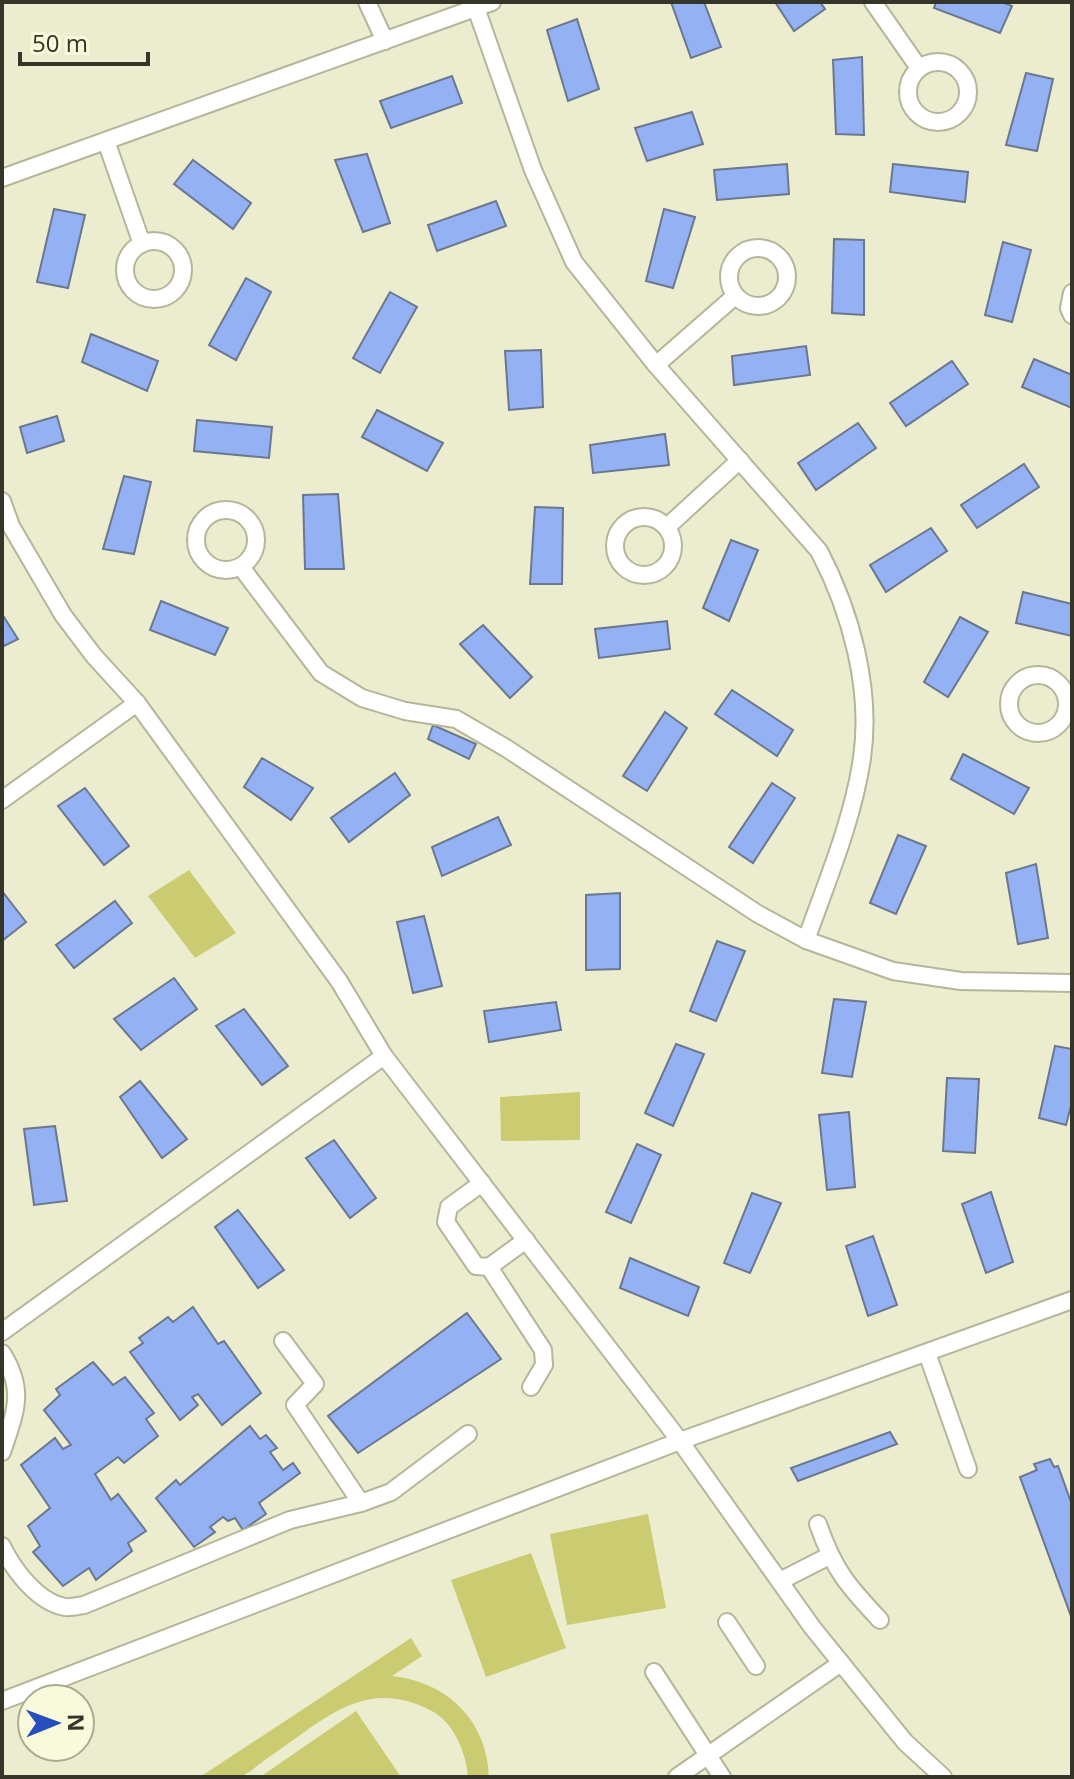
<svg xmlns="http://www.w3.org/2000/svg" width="1074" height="1779" font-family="'Open Sans',sans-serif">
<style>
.green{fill:#cbcc71}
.building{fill:#93b1f3;stroke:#6b778f;stroke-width:2}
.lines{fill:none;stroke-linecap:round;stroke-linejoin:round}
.minor-casing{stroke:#b5b699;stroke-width:20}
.minor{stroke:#fff;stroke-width:16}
</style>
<rect width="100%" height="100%" fill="#ecedce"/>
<!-- green -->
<g class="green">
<path d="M189 870 236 933 195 958 148 896Z"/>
<path d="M580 1092V1140L501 1141 500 1097Z"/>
<path d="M648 1514 666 1608 567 1625 550 1534Z"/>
<path d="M531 1553 566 1648 486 1677 451 1580Z"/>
<path d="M411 1638 422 1656 392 1676C447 1682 487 1720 489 1777H468C466 1752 454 1722 430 1710 363 1676 323 1721 269 1757 260 1763 248 1775 238 1777 227 1779 212 1777 200 1777Z"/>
<path d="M356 1711 401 1777H260Z"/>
</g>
<!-- building -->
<g class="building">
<path d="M671 2H704L721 47 691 58Z"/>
<path d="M775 2H820L825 9 794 31Z"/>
<path d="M936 2H1002L1012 6 1000 33 934 8Z"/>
<path d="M577 19 599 89 568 101 547 30Z"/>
<path d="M862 57 864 135 836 134 833 60Z"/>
<path d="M1026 73 1053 79 1037 151 1006 145Z"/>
<path d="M452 76 462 103 391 128 380 101Z"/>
<path d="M692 112 703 144 647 161 635 128Z"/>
<path d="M367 154 390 223 363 232 335 160Z"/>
<path d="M193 160 251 203 233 229 174 184Z"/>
<path d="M787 164 789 194 717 200 714 170Z"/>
<path d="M893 164 968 172 965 202 890 192Z"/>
<path d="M496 201 506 226 437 251 428 225Z"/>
<path d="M54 209 85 215 68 288 37 282Z"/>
<path d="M664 209 695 217 673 288 646 281Z"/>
<path d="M834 239 864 240V315L832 313Z"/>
<path d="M1003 242 1031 250 1012 322 985 315Z"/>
<path d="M246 278 271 292 236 360 209 345Z"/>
<path d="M390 292 417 307 380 373 353 358Z"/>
<path d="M91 334 158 361 147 391 82 362Z"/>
<path d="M806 346 810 375 734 385 732 356Z"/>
<path d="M541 350 543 407 509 410 505 351Z"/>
<path d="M1034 359 1072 375V408L1022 387Z"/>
<path d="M952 361 968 384 906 426 890 403Z"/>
<path d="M377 410 443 443 427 471 362 437Z"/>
<path d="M57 416 64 441 27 453 20 427Z"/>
<path d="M197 420 272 427 269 458 194 451Z"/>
<path d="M858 423 876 448 816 490 798 463Z"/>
<path d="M665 434 669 465 593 473 590 445Z"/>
<path d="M1024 464 1039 487 977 528 961 505Z"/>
<path d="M124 476 151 482 134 554 103 549Z"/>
<path d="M338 494 344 569H305L303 495Z"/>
<path d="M535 507 563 508 562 584H530Z"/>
<path d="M931 528 947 551 886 592 870 565Z"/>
<path d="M731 540 758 550 729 621 703 608Z"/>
<path d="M1023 592 1072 604V636L1016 623Z"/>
<path d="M161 601 228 628 215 655 150 630Z"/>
<path d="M2 614 18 639 2 647Z"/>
<path d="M960 617 988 632 948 697 924 682Z"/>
<path d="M667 621 670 649 599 658 595 629Z"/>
<path d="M483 625 532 677 510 698 460 644Z"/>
<path d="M732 690 793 730 777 756 715 714Z"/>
<path d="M665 712 687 728 647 791 623 776Z"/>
<path d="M433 725 476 744 469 759 428 739Z"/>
<path d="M963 754 1029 788 1014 814 951 779Z"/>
<path d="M262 758 313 788 291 820 244 787Z"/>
<path d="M395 773 410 795 349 842 331 818Z"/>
<path d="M772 783 795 798 753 863 729 847Z"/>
<path d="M85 788 129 846 104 865 58 806Z"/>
<path d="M498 817 511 845 442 876 432 847Z"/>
<path d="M898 835 926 846 896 914 870 903Z"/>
<path d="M1036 864 1048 938 1018 944 1006 873Z"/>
<path d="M2 891 26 922 2 941Z"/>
<path d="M620 893V969L586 970V895Z"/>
<path d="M115 901 132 923 74 968 56 945Z"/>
<path d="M424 916 442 986 413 993 397 922Z"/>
<path d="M717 941 745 951 716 1021 690 1011Z"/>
<path d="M174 978 197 1009 141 1050 114 1019Z"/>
<path d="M834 999 866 1002 852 1077 822 1073Z"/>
<path d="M556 1002 561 1030 489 1042 484 1011Z"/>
<path d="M244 1009 288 1066 262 1085 216 1026Z"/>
<path d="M676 1044 704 1054 673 1126 645 1113Z"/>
<path d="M1055 1046 1072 1049V1102L1066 1125 1039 1118Z"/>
<path d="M947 1078 979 1079 975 1153 943 1151Z"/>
<path d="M140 1081 187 1139 162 1158 120 1097Z"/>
<path d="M849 1112 855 1187 827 1190 819 1115Z"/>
<path d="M55 1126 67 1201 34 1205 24 1129Z"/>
<path d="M334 1140 376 1198 350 1218 306 1158Z"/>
<path d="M637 1144 661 1155 631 1223 606 1212Z"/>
<path d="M991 1192 1013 1262 986 1273 962 1204Z"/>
<path d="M752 1193 781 1203 750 1273 724 1263Z"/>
<path d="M238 1210 284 1270 258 1288 215 1227Z"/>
<path d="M873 1236 897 1305 868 1316 846 1246Z"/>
<path d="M630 1258 699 1287 688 1316 620 1288Z"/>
<path d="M193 1307 218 1344 224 1341 261 1393 222 1425 198 1394 192 1397 198 1405 180 1420 130 1352 143 1343 139 1338 168 1317 173 1322Z"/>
<path d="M467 1313 501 1359 358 1453 328 1416Z"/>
<path d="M93 1362 113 1385 125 1377 154 1413 146 1419 158 1436 124 1463 118 1457 95 1474 111 1500 118 1494 146 1531 128 1543 132 1551 96 1580 89 1568 63 1586 33 1552 40 1546 28 1526 50 1508 21 1465 55 1438 63 1449 71 1445 44 1410 60 1395 56 1389Z"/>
<path d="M250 1426 260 1439 266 1435 277 1448 270 1452 283 1470 293 1463 300 1473 259 1503 266 1514 243 1530 235 1518 228 1521 223 1517 210 1527 215 1532 194 1547 156 1498 176 1480 180 1485Z"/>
<path d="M890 1432 897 1444 798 1481 791 1468Z"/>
<path d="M1050 1459 1054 1467 1058 1466 1072 1505V1619L1020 1477 1037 1470 1034 1464Z"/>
</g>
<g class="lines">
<defs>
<g id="minor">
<path d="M367 2 385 41"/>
<path d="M873 2 919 68"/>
<path d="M476 8 533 170 574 262 656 365 819 551C851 612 872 689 862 758 853 820 827 881 806 940"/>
<circle cx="938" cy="92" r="30"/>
<path d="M106 141 142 244"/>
<path d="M2 178 492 2"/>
<circle cx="154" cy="270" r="29"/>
<circle cx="758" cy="277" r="29"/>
<path d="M1072 293 1069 308 1072 315"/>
<path d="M656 365 735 296"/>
<path d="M2 501 11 526 63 615 94 656 137 703 339 981 384 1056 680 1441 812 1627 905 1742 943 1777"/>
<circle cx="226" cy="540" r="30"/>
<circle cx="644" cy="546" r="29"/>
<path d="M667 527 740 460"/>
<path d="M241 567 321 673 362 698 405 711 456 719 506 748 758 914 806 940 893 971 961 981 1072 983"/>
<circle cx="1038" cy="704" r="29"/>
<path d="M2 800 137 703"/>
<path d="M482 1183 449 1207 446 1222 476 1266 489 1267 526 1240"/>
<path d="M489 1267 543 1350 544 1365 531 1387"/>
<path d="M2 1332 384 1056"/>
<path d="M283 1341 315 1384 295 1405 361 1503"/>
<path d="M2 1353C26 1391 15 1413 2 1452"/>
<path d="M927 1353 968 1469"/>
<path d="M818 1524C834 1570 847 1585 880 1620"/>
<path d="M2 1546C13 1569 37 1602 65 1607 70 1608 78 1606 84 1605L290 1520 361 1503 391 1492 468 1434"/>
<path d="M780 1581 829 1556"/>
<path d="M727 1622 756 1666"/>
<path d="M654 1672 722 1777"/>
<path d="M2 1701 680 1441 1072 1300"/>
<path d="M677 1777 841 1663"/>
</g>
</defs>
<!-- minor casing -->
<use href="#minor" class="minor-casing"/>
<!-- minor -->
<use href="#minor" class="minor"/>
</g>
<!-- border -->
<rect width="1074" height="1779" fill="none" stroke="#353529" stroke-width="8"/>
<!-- north arrow -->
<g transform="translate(56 1723) rotate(89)"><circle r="38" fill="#f9fadb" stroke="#abab94" stroke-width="2"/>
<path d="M0-6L14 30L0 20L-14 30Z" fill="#274ebc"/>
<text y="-12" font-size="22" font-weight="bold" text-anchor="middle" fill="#353529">N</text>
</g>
<!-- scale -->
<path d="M20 52v12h128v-12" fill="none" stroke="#353529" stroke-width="4"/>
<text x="32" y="52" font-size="24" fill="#353529" stroke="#f9fadb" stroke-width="6" paint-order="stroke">50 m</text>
</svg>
